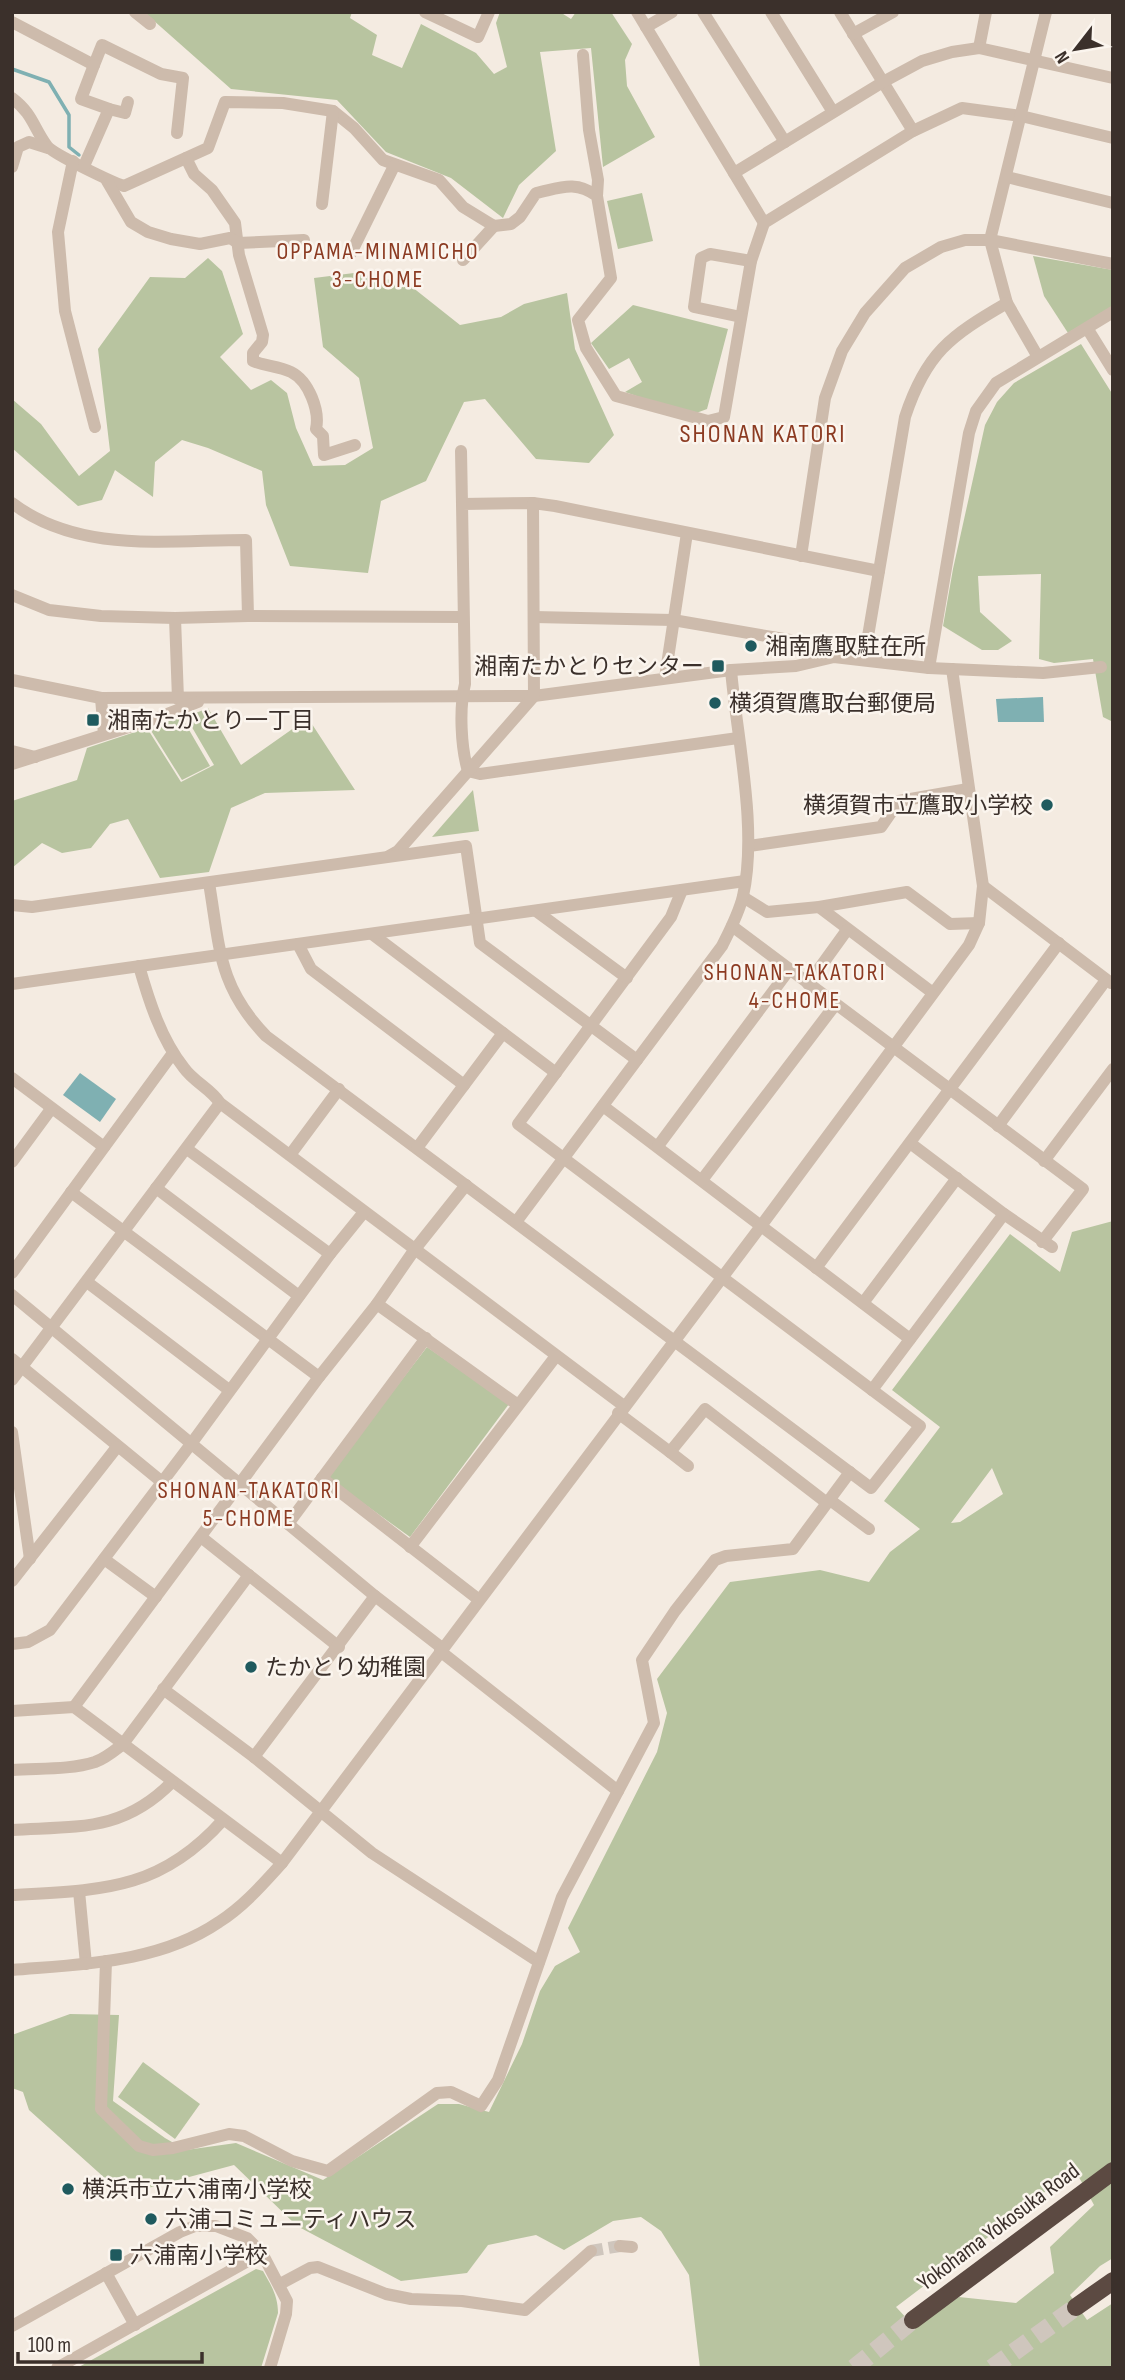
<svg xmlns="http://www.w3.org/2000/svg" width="1125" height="2380" font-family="'Sofia Sans Condensed','Noto Sans JP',sans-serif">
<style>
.green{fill:#b8c4a0;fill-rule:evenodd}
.water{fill:#7fb0b2}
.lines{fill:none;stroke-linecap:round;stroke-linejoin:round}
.stream{stroke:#7fb0b2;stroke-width:3.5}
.minor-tunnel{stroke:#cfc6bd;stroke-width:12;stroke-dasharray:12 6;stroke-linecap:butt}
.highway-tunnel{stroke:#cfc6bd;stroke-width:18;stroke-dasharray:18 9;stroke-linecap:butt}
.minor{stroke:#cdbbac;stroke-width:12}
.highway{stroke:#5c4a42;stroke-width:18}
.poi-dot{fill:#1f5a5e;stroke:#fbf5ee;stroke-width:2.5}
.labels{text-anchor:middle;stroke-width:5;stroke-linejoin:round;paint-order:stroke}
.poi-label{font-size:23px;fill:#3b302b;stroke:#fbf5ee;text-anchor:start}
.street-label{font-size:23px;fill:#3b302b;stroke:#fbf5ee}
.neighbourhood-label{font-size:24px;letter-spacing:2px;fill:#8c3b22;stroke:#fbf5ee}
.quarter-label{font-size:26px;letter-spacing:2px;fill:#8c3b22;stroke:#fbf5ee}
</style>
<rect width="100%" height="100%" fill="#f4ebe1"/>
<!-- green -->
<g class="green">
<path d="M144 12H352L350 18 377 35 372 55 402 68 421 24 476 53 494 74 507 67 496 23 500 12H560L571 19 576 12H611L632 44 625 60 627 86 655 137 603 167 591 48 540 52 556 151 519 185 503 218 451 178 386 152 337 100 231 89Z"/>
<path d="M642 193 653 241 618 249 607 201Z"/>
<path d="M1033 256 1113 270V306L1068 333 1044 296Z"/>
<path d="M208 258 222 271 243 334 220 357 251 390 271 380 287 393 296 428 313 466 345 465 373 448 359 378 323 347 314 278 354 273 407 283 460 325 501 317 524 304 567 293 575 349 614 435 589 463 536 459 485 399 464 402 426 481 381 501 368 573 290 566 266 505 262 471 208 448 182 440 155 462 153 497 115 470 102 500 78 506 12 448V399L41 424 79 476 110 451 98 349 150 277 185 278Z"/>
<path d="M633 305 728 329 707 409 691 415 625 392 642 382 629 358 609 369 591 343Z"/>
<path d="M1081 344 1113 395V722L1103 717 1093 659 1054 663 1039 659 1041 574 978 576 980 612 1012 641 998 650H982L943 626 953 569 985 425 997 402 1014 383Z"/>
<path d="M208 708 241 765 308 718 355 790 265 793 231 808 209 872 160 878 128 819 110 824 91 848 62 853 42 843 12 868V801L77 780 87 748 147 728 181 782 214 765 186 717Z"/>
<path d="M181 716 210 766 182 780 150 729Z"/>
<path d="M473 790 479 831 432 837Z"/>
<path d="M1113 1221V2258L1100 2266 1070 2295 1087 2320 1113 2303V2368H700L689 2275 661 2231 641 2217 613 2221 564 2250 536 2235 488 2245 467 2273 401 2281 297 2226 234 2165 148 2188 117 2189 29 2110 23 2092 12 2088V2035L70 2014 119 2015 113 2101 165 2138 186 2150 236 2143 323 2180 438 2104H459L489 2112 522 2044 540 1991 555 1966 580 1952 568 1928 657 1752 667 1713 657 1679 730 1582 820 1570 869 1582 890 1552 920 1529 884 1501 940 1427 892 1390 1010 1234 1060 1272 1072 1232ZM992 1468 1003 1494 960 1522 951 1523ZM1074 2168 1094 2205 1050 2247 1054 2273 1016 2303 959 2297 912 2324 896 2307 1008 2222Z"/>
<path d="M427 1347 509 1404 410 1537 327 1477Z"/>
<path d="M143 2062 200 2104 175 2139 118 2097Z"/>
<path d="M256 2269 263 2271C271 2285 278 2296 278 2313L261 2368H77Z"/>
</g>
<!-- water -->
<g class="water">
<path d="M1043 697 1044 722H998L996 699Z"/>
<path d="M80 1073 116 1099 100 1122 63 1095Z"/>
</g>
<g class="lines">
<!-- stream -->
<path class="stream" d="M12 69 49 82 69 115V147L79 155"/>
<!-- minor-tunnel -->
<path class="minor-tunnel" d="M591 2251 620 2246"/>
<!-- highway-tunnel -->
<g class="highway-tunnel">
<path d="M854 2368 913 2320"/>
<path d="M992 2368 1076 2307"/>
</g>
<!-- minor -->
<g class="minor">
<path d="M135 12 150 24"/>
<path d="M425 12 478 37 489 12"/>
<path d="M637 12 764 223"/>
<path d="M703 12 785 142"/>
<path d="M771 12 833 112"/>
<path d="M840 12 913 131"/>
<path d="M12 22 94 65 102 45 161 74 183 78 177 133"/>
<path d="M646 27 672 12"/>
<path d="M853 34 893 12"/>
<path d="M979 48 986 12"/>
<path d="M583 55 589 130 598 180 597 196"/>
<path d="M12 98C33 114 33 127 47 146 53 154 112 182 124 186L208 148 225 102 283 103 333 111 354 128 383 160 439 180 463 207 494 226 511 224 520 217 536 193C560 188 575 180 597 196L611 278 578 320 586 348 616 396 708 421 724 417 751 261 764 223 913 131 962 108 1021 116 1113 138"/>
<path d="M109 109 125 113 128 102"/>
<path d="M186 158 194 174 212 190 235 223 239 255 263 335 262 342 253 353V361C265 366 279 366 291 372 309 381 320 411 316 429L323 436 324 455 355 445"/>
<path d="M73 161 58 232 65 311 95 427"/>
<path d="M84 166 109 109 81 99 94 65"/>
<path d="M12 167 18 147 29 142 48 148"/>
<path d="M734 173 883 82 922 61 952 52 979 48 1113 78"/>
<path d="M1007 177 1113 203"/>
<path d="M107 181 131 222 148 232 171 239 200 244 230 238 238 243 304 240"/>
<path d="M322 204 333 111"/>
<path d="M351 253 394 166"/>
<path d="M463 260 494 226"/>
<path d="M741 317 694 307 701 258 710 254 751 261"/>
<path d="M1087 328 1113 370"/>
<path d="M1038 357 1007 303 990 240 1046 12"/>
<path d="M461 451 462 504"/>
<path d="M12 503C79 554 168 540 246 540L248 616"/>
<path d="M801 556 825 398 842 351 865 313 905 268 941 247 965 240H990L1113 264"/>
<path d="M12 595 49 610 101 616 175 618 248 616 463 617"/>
<path d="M534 617 673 620 790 640 833 657"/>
<path d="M175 618 178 699"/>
<path d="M864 660 905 417C926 353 950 336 1007 303"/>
<path d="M929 668 969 433 976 411 996 383 1113 312"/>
<path d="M665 678 687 533"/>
<path d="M12 680 101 698 534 696 731 670 796 666 834 657 929 668 1043 673 1101 667"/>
<path d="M101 698 104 734"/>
<path d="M738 738 480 774 468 771C461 748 459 708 465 684L462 504 533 503 555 506 879 571"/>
<path d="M12 751 35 757"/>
<path d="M12 764 154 719 198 702"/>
<path d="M749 846 881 827 899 801 968 789"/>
<path d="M389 856 398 851 534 696 533 503"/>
<path d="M209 883C220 948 218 986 266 1036L871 1488 920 1426 518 1124 671 917 682 890"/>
<path d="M983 886 1111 983"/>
<path d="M743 897 767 912 819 907 907 892 950 924 979 923"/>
<path d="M12 905 32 907 466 846 480 943 637 1060"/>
<path d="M819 907 933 993"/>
<path d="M536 911 627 978"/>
<path d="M732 926 1083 1189 1042 1242"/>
<path d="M372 934 556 1073"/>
<path d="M298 944 311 969 464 1085"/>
<path d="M139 966C149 1001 161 1039 184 1068 194 1082 211 1089 220 1103L624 1406"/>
<path d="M12 984 745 881"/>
<path d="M808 984 847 930"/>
<path d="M12 1078 104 1147"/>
<path d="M603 1106 910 1339"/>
<path d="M998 1126 1106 980"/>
<path d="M910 1143 1004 1214 1052 1247"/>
<path d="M658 1146 789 970"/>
<path d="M417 1148 503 1033"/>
<path d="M187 1149 330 1254"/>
<path d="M290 1155 339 1089"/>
<path d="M1044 1161 1113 1069"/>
<path d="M12 1162 51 1109"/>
<path d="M702 1180 835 1005"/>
<path d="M156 1188 299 1296"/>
<path d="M71 1192 319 1377"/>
<path d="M516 1222 722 946C730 930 739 913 743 896 758 829 737 739 731 670"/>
<path d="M816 1268 1059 943"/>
<path d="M12 1273 173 1053"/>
<path d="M87 1282 229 1390"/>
<path d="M12 1295 375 1596 442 1648"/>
<path d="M863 1303 957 1178"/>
<path d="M377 1304 518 1405"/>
<path d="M12 1359 162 1482"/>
<path d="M12 1380 220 1103"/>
<path d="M872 1390 1004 1214"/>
<path d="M618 1413 670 1452 705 1409 827 1503"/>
<path d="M12 1432 30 1559"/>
<path d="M670 1452 688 1466"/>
<path d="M322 1478 478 1599"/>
<path d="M830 1500 869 1529"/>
<path d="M288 1524 426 1338"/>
<path d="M201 1537 339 1647"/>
<path d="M410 1547 556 1356"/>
<path d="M104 1559 156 1597"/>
<path d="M12 1581 117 1447"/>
<path d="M12 1644 28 1642 50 1630 191 1444 330 1254 364 1212"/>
<path d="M440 1651 618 1791"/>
<path d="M163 1689 254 1757 372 1853 539 1962"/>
<path d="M74 1707 319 1377 377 1304 415 1249 466 1185"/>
<path d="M12 1711 74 1707 282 1863"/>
<path d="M254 1757 375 1596"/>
<path d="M12 1770C39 1768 70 1770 95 1762 106 1758 114 1751 123 1744L249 1575"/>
<path d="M12 1830C78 1826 123 1832 172 1782"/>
<path d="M79 1891 86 1964"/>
<path d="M12 1895C101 1890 160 1891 223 1820"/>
<path d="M106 1961 101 2109 139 2146 153 2150 173 2148 229 2134 244 2136 292 2161 328 2171 437 2093 451 2092 481 2106 498 2080 562 1897 654 1723 642 1660 675 1611 715 1560 726 1556 793 1549 850 1472"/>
<path d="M12 1970C82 1964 159 1963 219 1922 244 1906 262 1885 282 1863L761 1226 969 945 979 923 983 886 952 669"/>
<path d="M620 2246 632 2247"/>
<path d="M106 2273 135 2325"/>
<path d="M280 2284 310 2268 318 2267 386 2294 411 2299 462 2301 525 2310 591 2251"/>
<path d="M12 2326 180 2232 195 2226H216L247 2238 262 2253 287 2301 286 2314 270 2368"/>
<path d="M57 2368 262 2253"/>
</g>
<!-- highway -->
<g class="highway">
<path d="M1076 2307 1113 2281"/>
<path d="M913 2320 1113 2171"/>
</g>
</g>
<!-- markers -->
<g class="poi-dot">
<circle cx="751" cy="646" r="7"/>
<rect x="711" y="659" width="14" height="14" rx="3.5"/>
<circle cx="715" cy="703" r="7"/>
<rect x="86" y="713" width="14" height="14" rx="3.5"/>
<circle cx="1047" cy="805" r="7"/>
<circle cx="251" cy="1667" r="7"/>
<circle cx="68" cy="2189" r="7"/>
<circle cx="151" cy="2219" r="7"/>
<rect x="109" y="2248" width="14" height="14" rx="3.5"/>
</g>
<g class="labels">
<!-- poi labels -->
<g class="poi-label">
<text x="765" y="654">湘南鷹取駐在所</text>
<text x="704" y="674" text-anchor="end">湘南たかとりセンター</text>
<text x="729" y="711">横須賀鷹取台郵便局</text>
<text x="107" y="728">湘南たかとり一丁目</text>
<text x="1033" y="813" text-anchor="end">横須賀市立鷹取小学校</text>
<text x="265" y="1675">たかとり幼稚園</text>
<text x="82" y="2197">横浜市立六浦南小学校</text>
<text x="165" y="2227">六浦コミュニティハウス</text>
<text x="130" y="2263">六浦南小学校</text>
</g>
<!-- street labels -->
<g class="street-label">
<text transform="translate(998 2226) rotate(-37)" y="8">Yokohama Yokosuka Road</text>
</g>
<!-- neighbourhood labels -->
<g class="neighbourhood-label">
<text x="378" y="259">OPPAMA-MINAMICHO<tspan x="378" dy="28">3-CHOME</tspan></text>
<text x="795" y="980">SHONAN-TAKATORI<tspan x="795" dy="28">4-CHOME</tspan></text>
<text x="249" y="1498">SHONAN-TAKATORI<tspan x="249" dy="28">5-CHOME</tspan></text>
</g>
<!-- quarter labels -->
<g class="quarter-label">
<text x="763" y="442">SHONAN KATORI</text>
</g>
</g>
<!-- border -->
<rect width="1125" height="2380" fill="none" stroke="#3b302b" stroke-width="28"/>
<!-- north arrow -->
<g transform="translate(1076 49) rotate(239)" stroke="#fbf5ee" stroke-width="5" paint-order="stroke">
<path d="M0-5L12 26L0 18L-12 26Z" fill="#3b302b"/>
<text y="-10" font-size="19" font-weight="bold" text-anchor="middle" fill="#3b302b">N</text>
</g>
<!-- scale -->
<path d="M18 2352v10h184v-10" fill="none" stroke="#3b302b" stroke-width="3.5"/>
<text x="28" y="2352" font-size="21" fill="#3b302b" stroke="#fbf5ee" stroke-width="5" paint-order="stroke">100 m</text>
</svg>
